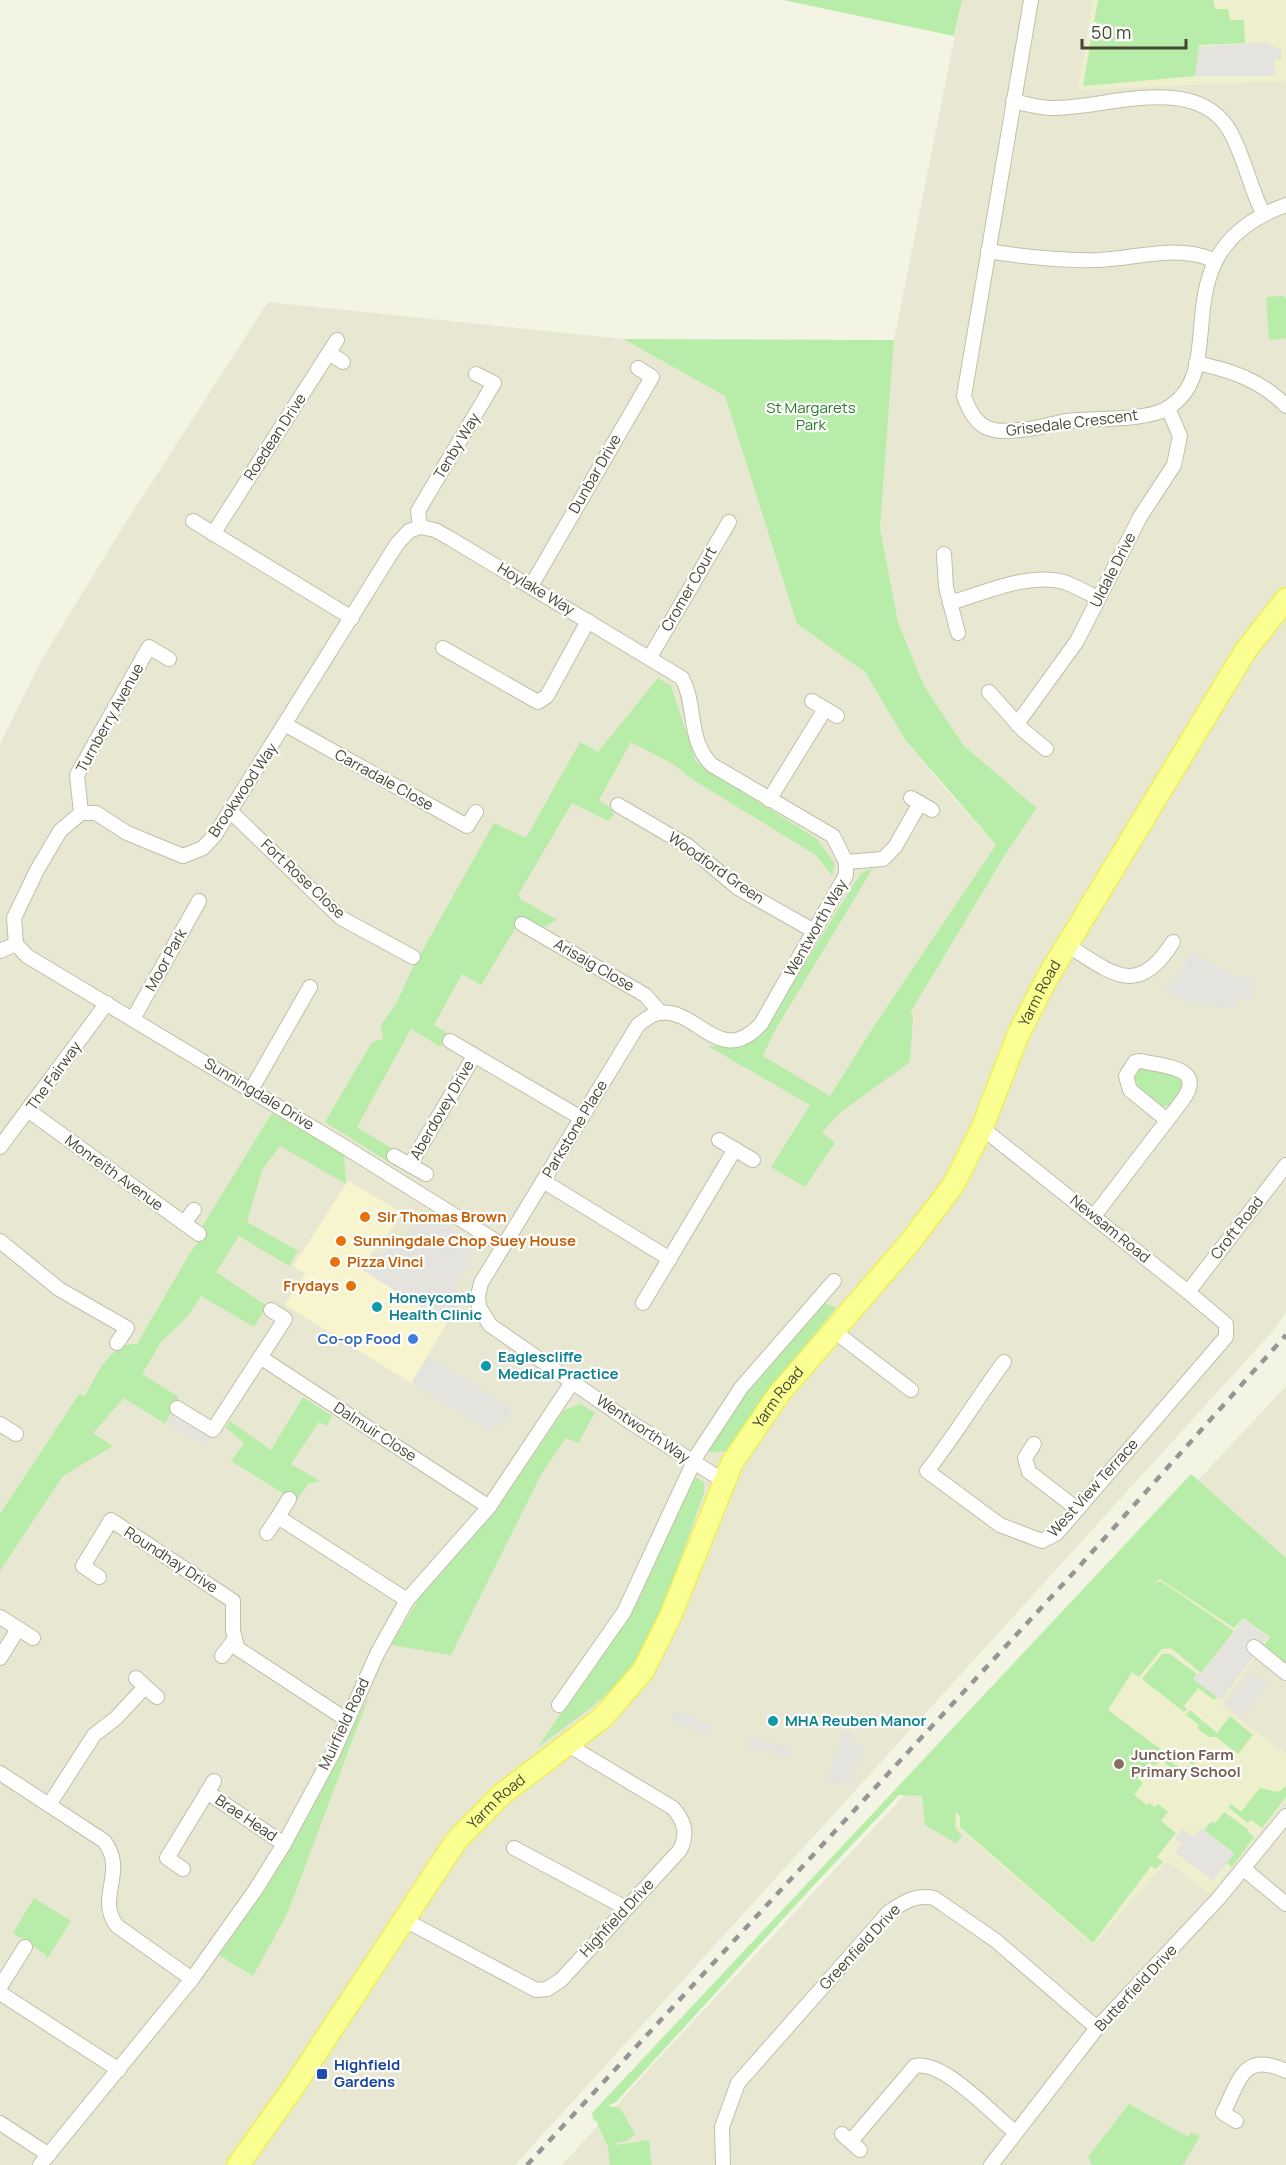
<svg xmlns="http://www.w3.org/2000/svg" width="1286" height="2165" font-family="Manrope,sans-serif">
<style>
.residential{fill:#e8e8d2}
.commercial{fill:#f8f4cd}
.education{fill:#edefcd}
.green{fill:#b8eca9}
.parking{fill:#e4e3dd}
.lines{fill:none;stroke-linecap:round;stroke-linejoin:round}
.minor-casing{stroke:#c0bfa6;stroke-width:16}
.primary-casing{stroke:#ecef57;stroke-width:24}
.minor{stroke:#fff;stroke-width:14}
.primary{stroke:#fbff92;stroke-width:21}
.rail{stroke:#959595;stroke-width:4.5;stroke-dasharray:8 8;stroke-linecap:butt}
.food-dot{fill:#e8710a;stroke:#fff;stroke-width:2}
.culture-dot{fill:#0f9aa8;stroke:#fff;stroke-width:2}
.shop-dot{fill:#3f7fe0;stroke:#fff;stroke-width:2}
.education-dot{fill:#8d6e63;stroke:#fff;stroke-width:2}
.transit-dot{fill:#1a4fb4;stroke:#fff;stroke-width:2}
.labels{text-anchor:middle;stroke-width:4.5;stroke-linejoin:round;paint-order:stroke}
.park-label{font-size:15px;fill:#277e21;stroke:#fff}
.street-label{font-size:15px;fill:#474533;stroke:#fff}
.food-label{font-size:15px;font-weight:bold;fill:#c56008;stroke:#fff;text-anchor:start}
.culture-label{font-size:15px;font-weight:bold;fill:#0d838f;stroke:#fff;text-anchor:start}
.shop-label{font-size:15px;font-weight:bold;fill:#366cbe;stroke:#fff;text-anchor:end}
.education-label{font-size:15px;font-weight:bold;fill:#785e54;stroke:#fff;text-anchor:start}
.transit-label{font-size:15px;font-weight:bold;fill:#164399;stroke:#fff;text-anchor:start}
</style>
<rect width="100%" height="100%" fill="#f4f4e4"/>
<!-- residential -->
<g class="residential">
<path d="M962 0H1286V1312L1272 1332 515 2165H0V744L42 659 119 533 268 302 623 339 725 396 797 624 865 672 906 741 948 792 1005 855 1037 808 964 746 924 686 898 622 880 528 894 340Z"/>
<path d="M1286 1386V2165H562L658 2059Z"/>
</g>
<!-- commercial -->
<path class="commercial" d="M348 1181 403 1213 361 1269 447 1323 411 1383 285 1305 305 1274 293 1266Z"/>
<!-- education -->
<g class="education">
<path d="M1093 0H1286V81L1078 90Z"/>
<path d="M1160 1579 1234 1628 1243 1617 1270 1637 1221 1705 1286 1754V1799L1210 1894 1167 1861 1093 1945 959 1829 940 1798 943 1774 1149 1583Z"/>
</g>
<!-- green -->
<g class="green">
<path d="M783 0H962L954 36Z"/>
<path d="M1098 0H1213L1215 9H1228L1230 20H1244L1245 43 1199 45 1195 76 1083 86Z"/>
<path d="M1284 296 1286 299V338L1269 340 1266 297Z"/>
<path d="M623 339 894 340 880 528 898 622 924 686 964 746 1037 808 1005 855 910 1013 913 1017 910 1062 841 1112 822 1132 835 1143 805 1187 771 1167 810 1105 708 1046H737L759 1038 860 874 873 868 774 1032 763 1056 830 1096 874 1026 996 845 906 741 865 672 797 624 725 396Z"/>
<path d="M658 678 671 686 696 762 817 839 835 864 832 876 817 856 692 779 673 764 631 742 599 800 611 808 614 815 608 821 572 803 518 895 522 900 557 920 542 928 522 917 481 985 462 974 434 1025 448 1034 441 1047 411 1029 357 1127 394 1150 387 1161 325 1122 372 1042 383 1039 381 1025 397 1002 411 971 494 823 526 838 580 742 598 752Z"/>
<path d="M1141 1067 1183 1078 1184 1087 1172 1105 1159 1107 1141 1093 1133 1074Z"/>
<path d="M272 1113 344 1155 346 1184 280 1146 262 1170 247 1222 298 1251 289 1266 239 1236 216 1272 267 1306 254 1327 201 1296 187 1317 161 1342 142 1374 179 1397 165 1424 124 1398 93 1433 113 1446 63 1476 0 1571V1514L79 1394 85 1396C96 1376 110 1342 137 1344L190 1253 206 1232 203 1225Z"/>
<path d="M825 1303 836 1308 768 1392 728 1451 711 1453 709 1450C740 1395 779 1346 825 1303Z"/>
<path d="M303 1397 332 1416 327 1426 319 1422 291 1464 320 1481 308 1484 296 1501 231 1461 244 1443 226 1428 230 1421 271 1450Z"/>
<path d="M581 1404 595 1413 578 1443 566 1438 542 1473 451 1655 391 1645 426 1587 495 1512 564 1410Z"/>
<path d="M1191 1474 1286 1558V1664L1262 1648 1270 1637 1243 1618 1234 1628 1160 1579 1153 1584 1161 1581 1234 1631 1201 1673 1171 1648 1162 1649 1139 1677 1132 1672 1108 1710 1175 1760 1183 1749 1197 1760 1193 1765 1184 1759 1172 1763 1185 1770 1187 1766 1191 1767 1182 1779 1161 1759 1155 1766 1149 1762 1137 1778 1143 1783 1134 1795 1147 1805 1149 1803 1155 1807 1158 1804 1168 1812 1161 1821 1176 1833 1157 1857 1163 1862 1156 1869 1151 1866 1093 1943 960 1827V1816L956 1812 955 1828 962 1836 956 1843 925 1825 922 1796 899 1795 814 1885 616 2102 608 2106 620 2108 635 2134 627 2141 616 2143V2145L649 2140 652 2165H610L608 2147 596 2120 594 2122 592 2113Z"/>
<path d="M697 1478 704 1482V1493C683 1548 660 1633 623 1677 599 1705 567 1725 538 1747L619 1628 690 1481Z"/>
<path d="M1162 1654H1170L1197 1674 1194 1679 1217 1697 1214 1700 1198 1688 1184 1706 1168 1693 1187 1709 1184 1712 1142 1679Z"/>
<path d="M370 1694 287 1914 253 1976 219 1955C279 1873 323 1784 370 1694Z"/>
<path d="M1190 1710 1217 1733 1230 1716 1253 1735 1238 1754 1216 1737H1209L1197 1728 1199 1725 1186 1715Z"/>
<path d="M1286 1786V1797L1262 1828 1251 1820 1248 1823 1228 1807 1231 1804 1241 1812 1260 1788 1278 1792Z"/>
<path d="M1224 1812 1249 1830 1248 1832 1254 1837 1232 1867 1227 1863 1234 1853 1204 1830 1211 1822 1215 1823Z"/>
<path d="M34 1898 71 1921 47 1959 45 1954 13 1933Z"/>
<path d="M1129 2104 1188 2137 1191 2132 1200 2136 1183 2165H1092L1088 2157Z"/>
</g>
<!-- parking -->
<g class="parking">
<path d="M1265 42 1281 49V59H1274L1275 76H1195L1199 47Z"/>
<path d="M1192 952 1232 975 1254 978 1251 999 1238 998 1236 1009 1188 1003 1164 989 1168 982 1173 984Z"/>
<path d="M425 1212 471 1241 473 1257 457 1285 459 1303 447 1323 361 1269 373 1252 382 1257 388 1250 401 1246Z"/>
<path d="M429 1356 513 1410 502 1427 495 1423 491 1432 412 1383Z"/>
<path d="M172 1412 211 1437 205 1446 167 1422Z"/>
<path d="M1243 1619 1268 1637 1262 1646 1254 1642 1247 1651 1254 1656 1221 1700 1193 1679 1199 1672 1202 1673Z"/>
<path d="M1251 1672 1268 1684 1242 1716 1226 1704Z"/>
<path d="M675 1711 712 1725 708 1736 671 1721Z"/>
<path d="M843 1730 855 1734 853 1742 863 1745 853 1780 849 1783 840 1784 828 1780Z"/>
<path d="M751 1737 790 1748 788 1758 748 1747Z"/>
<path d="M1201 1828 1234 1854 1213 1881 1175 1852 1182 1844 1175 1839 1183 1829 1194 1837Z"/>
</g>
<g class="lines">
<defs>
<g id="minor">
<path d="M1031 0 964 396C976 432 993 434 1027 429 1040 428 1054 423 1067 421 1093 418 1145 421 1166 409 1237 369 1153 253 1286 205"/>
<path d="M1013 101C1025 104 1037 107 1049 108 1101 110 1192 72 1228 128 1244 154 1249 186 1263 213"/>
<path d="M988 251C1024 257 1062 261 1099 260 1139 258 1176 244 1214 260"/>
<path d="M329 353 343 362"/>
<path d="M1196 363C1230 370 1261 380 1286 406"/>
<path d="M193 521 352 618"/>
<path d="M420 527 435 530 451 539 682 678C697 706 687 741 712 765L833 836 846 862V875L761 1024C719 1069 698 1007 659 1013 651 1014 645 1020 638 1025L481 1283 478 1296 479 1307 490 1325 630 1422 724 1481"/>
<path d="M420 527 418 511 494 383 476 374"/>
<path d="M213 534 337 340"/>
<path d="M944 554 946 587 958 633"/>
<path d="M531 586 652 377 638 368"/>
<path d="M950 603C984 593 1029 572 1064 582 1076 586 1087 593 1098 598"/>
<path d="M443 648 538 702 547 696 588 621"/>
<path d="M650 657 729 522"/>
<path d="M989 692 1023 730 1046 749"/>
<path d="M812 701 837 716"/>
<path d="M1017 724 1077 641 1140 517 1174 465 1180 436 1168 408"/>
<path d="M286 725 467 826 476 812"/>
<path d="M911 798 932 810"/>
<path d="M769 800 825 709"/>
<path d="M618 805 688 846 738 888 814 931"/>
<path d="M230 811 341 918 413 957"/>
<path d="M81 813 77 775 149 647 169 659"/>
<path d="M846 862 883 859 895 847 920 803"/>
<path d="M522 924 645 995 661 1013"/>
<path d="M16 944 14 918 37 870 60 831 81 813H96L127 833 183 856 203 848 215 835 397 544 409 531 420 527"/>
<path d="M16 944 27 956 340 1144 502 1245"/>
<path d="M1067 945C1112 973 1137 999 1173 942"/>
<path d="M0 951 16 944"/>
<path d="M133 1019 199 901"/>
<path d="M450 1041 581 1118"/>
<path d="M251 1090 310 987"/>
<path d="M29 1111 199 1234"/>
<path d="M982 1128 1188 1292 1226 1324V1337L1057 1533 1042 1541 1000 1525 927 1471C955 1436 977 1398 1004 1362"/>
<path d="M719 1140 753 1160"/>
<path d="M0 1147 107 1003"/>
<path d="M394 1156 426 1174"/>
<path d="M410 1165 474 1056"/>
<path d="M543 1181 670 1259"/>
<path d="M1094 1216 1182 1101C1207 1067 1165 1067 1141 1061L1135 1062 1126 1076 1130 1090 1167 1120"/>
<path d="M184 1223 194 1210"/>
<path d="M0 1241 59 1289 127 1328 117 1343"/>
<path d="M1188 1292 1286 1165"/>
<path d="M643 1303 735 1149"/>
<path d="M834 1331 911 1390"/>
<path d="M260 1357 489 1507"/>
<path d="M177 1408 213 1430 285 1319 271 1310"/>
<path d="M0 1424 16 1434"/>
<path d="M1034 1444 1025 1458 1029 1472 1076 1508"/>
<path d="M278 1517 289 1499"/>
<path d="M267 1533 278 1517 407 1600"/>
<path d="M99 1577 83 1566 111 1520 233 1601V1630L237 1648 347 1720"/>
<path d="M0 1617 33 1638"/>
<path d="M1254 1647 1286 1673"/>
<path d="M222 1656 234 1640"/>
<path d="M0 1658 18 1629"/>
<path d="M136 1678 157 1697"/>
<path d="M559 1705 624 1612 697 1455 741 1388 834 1281"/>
<path d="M0 1773 104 1841C128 1872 95 1897 117 1926L192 1979"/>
<path d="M207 1792 284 1844"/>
<path d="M49 1805 94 1735 116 1718 145 1687"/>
<path d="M514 1848 626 1908"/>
<path d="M183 1869 167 1858 214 1781"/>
<path d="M1244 1869 1286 1904"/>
<path d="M403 1919 536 1990 547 1989 561 1980 680 1850C688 1833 685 1822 673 1808L568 1745"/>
<path d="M0 1987 25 1947"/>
<path d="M0 1993 119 2070"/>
<path d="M1236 2121 1223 2113C1240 2080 1243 2051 1286 2071"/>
<path d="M0 2123 49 2155"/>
<path d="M842 2134 860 2150"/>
<path d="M851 2141 915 2066C944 2060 991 2113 1015 2132"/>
<path d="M40 2165 192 1979 256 1889 284 1844 333 1753 377 1654 407 1600 489 1507 573 1381"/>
<path d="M723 2165 722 2127 738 2083 889 1912C904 1902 915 1894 934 1898L995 1940 1097 2028"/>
<path d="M991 2165 1097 2028 1218 1899 1286 1816"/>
</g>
<g id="primary">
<path id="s1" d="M238 2165 295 2085 456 1841 501 1795 602 1718 643 1671 671 1615 732 1463 779 1394 911 1241 954 1184 982 1128 1018 1035 1047 978 1246 650 1286 599"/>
</g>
</defs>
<!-- minor casing -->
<use href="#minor" class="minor-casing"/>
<!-- primary casing -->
<use href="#primary" class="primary-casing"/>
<!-- minor -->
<use href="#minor" class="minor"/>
<!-- primary -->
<use href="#primary" class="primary"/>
<!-- rail -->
<path class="rail" d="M527 2165 1077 1569 1286 1335"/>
</g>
<!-- markers -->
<g class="food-dot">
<circle cx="365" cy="1217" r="6"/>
<circle cx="341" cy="1241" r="6"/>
<circle cx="335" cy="1262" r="6"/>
<circle cx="351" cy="1286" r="6"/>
</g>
<g class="culture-dot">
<circle cx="377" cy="1307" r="6"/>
<circle cx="486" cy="1366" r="6"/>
<circle cx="773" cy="1721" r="6"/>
</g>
<circle class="shop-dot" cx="413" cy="1339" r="6"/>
<circle class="education-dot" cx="1119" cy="1764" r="6"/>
<rect class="transit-dot" x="316" y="2068" width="12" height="12" rx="3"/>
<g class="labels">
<!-- park labels -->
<g class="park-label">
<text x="811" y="413">St Margarets<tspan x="811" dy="17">Park</tspan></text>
</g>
<!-- street labels -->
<g class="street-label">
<text transform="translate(1072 423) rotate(-7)" y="5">Grisedale Crescent</text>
<text transform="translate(275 437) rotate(-57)" y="5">Roedean Drive</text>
<text transform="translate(457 446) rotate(-59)" y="5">Tenby Way</text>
<text transform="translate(595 474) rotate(-60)" y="5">Dunbar Drive</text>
<text transform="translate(1113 570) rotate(-63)" y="5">Uldale Drive</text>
<text transform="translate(536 589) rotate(31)" y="5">Hoylake Way</text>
<text transform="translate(689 589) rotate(-60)" y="5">Cromer Court</text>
<text transform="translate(110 718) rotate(-61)" y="5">Turnberry Avenue</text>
<text transform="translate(384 780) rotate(29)" y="5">Carradale Close</text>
<text transform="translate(243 790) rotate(-56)" y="5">Brookwood Way</text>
<text transform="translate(716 868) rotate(35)" y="5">Woodford Green</text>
<text transform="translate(303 879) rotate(43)" y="5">Fort Rose Close</text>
<text transform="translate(816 928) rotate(-60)" y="5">Wentworth Way</text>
<text transform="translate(166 960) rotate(-61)" y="5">Moor Park</text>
<text transform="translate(594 965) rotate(30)" y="5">Arisaig Close</text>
<text dy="5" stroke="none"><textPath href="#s1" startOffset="1437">Yarm Road</textPath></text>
<text transform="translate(54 1076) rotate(-54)" y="5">The Fairway</text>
<text transform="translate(259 1094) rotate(31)" y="5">Sunningdale Drive</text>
<text transform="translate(442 1110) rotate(-60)" y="5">Aberdovey Drive</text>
<text transform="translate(575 1129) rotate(-59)" y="5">Parkstone Place</text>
<text transform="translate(114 1173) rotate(36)" y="5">Monreith Avenue</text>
<text transform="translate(1237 1228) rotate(-52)" y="5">Croft Road</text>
<text transform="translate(1110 1229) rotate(39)" y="5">Newsam Road</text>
<text dy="5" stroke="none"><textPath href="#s1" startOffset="951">Yarm Road</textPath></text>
<text transform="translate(643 1429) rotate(34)" y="5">Wentworth Way</text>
<text transform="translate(375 1432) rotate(33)" y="5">Dalmuir Close</text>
<text transform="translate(1093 1488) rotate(-48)" y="5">West View Terrace</text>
<text transform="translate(171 1560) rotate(33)" y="5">Roundhay Drive</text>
<text transform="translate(344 1724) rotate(-65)" y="5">Muirfield Road</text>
<text dy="5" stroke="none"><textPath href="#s1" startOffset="447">Yarm Road</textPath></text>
<text transform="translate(246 1818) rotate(34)" y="5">Brae Head</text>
<text transform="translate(617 1918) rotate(-47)" y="5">Highfield Drive</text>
<text transform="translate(860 1947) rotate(-47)" y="5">Greenfield Drive</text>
<text transform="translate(1136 1988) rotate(-47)" y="5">Butterfield Drive</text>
</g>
<!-- food labels -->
<g class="food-label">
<text x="377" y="1222">Sir Thomas Brown</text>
<text x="353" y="1246">Sunningdale Chop Suey House</text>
<text x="347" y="1267">Pizza Vinci</text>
<text x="339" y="1291" text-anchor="end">Frydays</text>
</g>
<!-- culture labels -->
<g class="culture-label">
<text x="389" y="1303">Honeycomb<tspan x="389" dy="17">Health Clinic</tspan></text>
<text x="498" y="1362">Eaglescliffe<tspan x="498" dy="17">Medical Practice</tspan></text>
<text x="785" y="1726">MHA Reuben Manor</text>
</g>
<!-- shop labels -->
<g class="shop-label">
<text x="401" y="1344">Co-op Food</text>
</g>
<!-- education labels -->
<g class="education-label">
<text x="1131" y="1760">Junction Farm<tspan x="1131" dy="17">Primary School</tspan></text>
</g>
<!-- transit labels -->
<g class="transit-label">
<text x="334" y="2070">Highfield<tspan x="334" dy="17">Gardens</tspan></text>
</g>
</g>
<!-- scale -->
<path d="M1082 39v9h104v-9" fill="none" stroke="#474533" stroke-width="3"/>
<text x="1091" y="39" font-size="18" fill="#474533" stroke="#ffffff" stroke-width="4.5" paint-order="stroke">50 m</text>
</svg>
